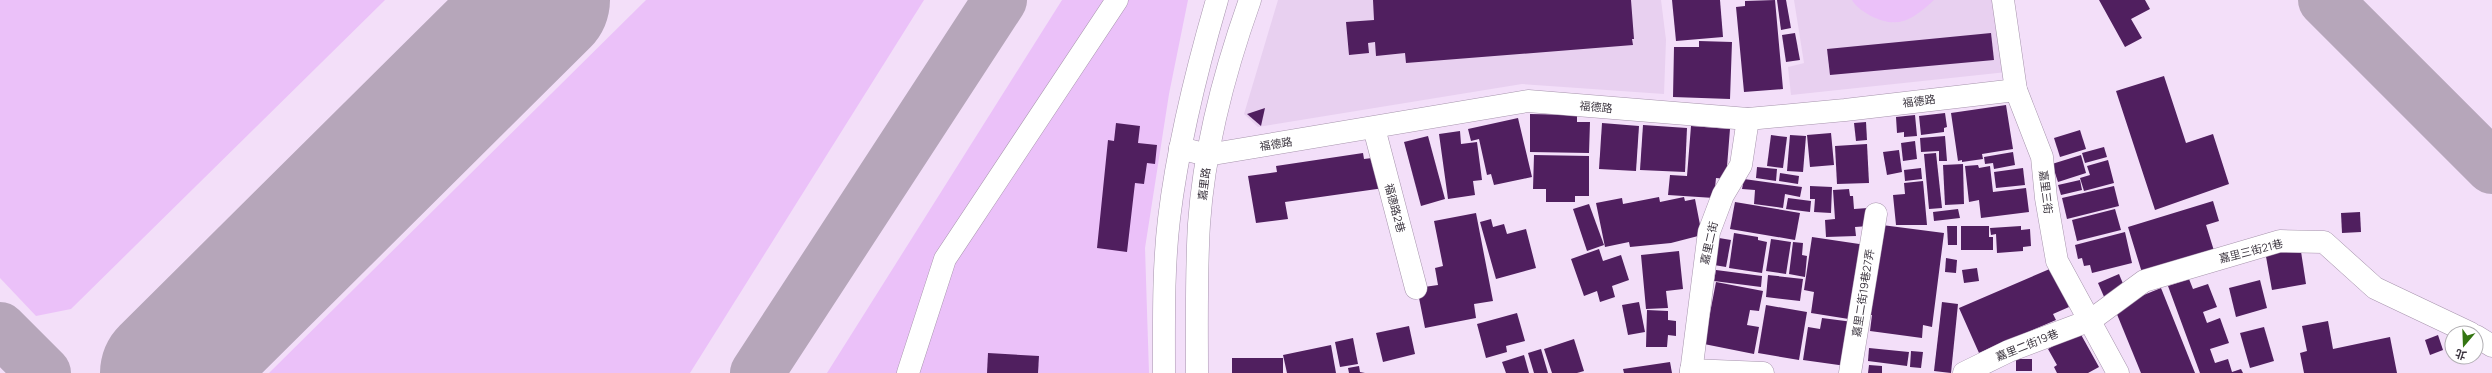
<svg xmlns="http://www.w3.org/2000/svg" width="2492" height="373" font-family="Manrope,'Noto Sans TC',sans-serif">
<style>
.built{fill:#e8d0f0}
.green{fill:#ebc1f9}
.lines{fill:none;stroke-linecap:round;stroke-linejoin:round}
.taxiway{stroke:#b6a6ba;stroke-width:54}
.runway{stroke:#b6a6ba;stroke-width:134}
.building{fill:#501f5f}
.minor-casing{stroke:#a694ac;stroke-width:23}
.major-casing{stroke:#a694ac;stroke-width:23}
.minor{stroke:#fff;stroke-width:22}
.major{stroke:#fff;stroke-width:22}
.labels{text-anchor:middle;stroke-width:4;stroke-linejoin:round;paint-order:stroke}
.street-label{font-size:11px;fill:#3d3640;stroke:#fff}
</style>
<rect width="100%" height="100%" fill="#f3dff9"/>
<!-- built -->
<g class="built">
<path d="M1278 0H1661L1666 40 1664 94 1522 84 1258 127 1244 114Z"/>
<path d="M1794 0H1992L2007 72 1791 95 1788 67 1804 63Z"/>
</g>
<!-- green -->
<g class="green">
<path d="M0 0H385L71 309 36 316 0 278Z"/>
<path d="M646 0H924L690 373H269Z"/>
<path d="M1062 0H1188L1169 94 1145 248 1149 373H827Z"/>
<path d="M1852 0H1934C1913 19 1899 30 1871 16 1864 12 1856 7 1852 0Z"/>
</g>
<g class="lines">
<!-- taxiway -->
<g class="taxiway">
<path d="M2325 0 2492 167"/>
<path d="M0 329 44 373"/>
<path d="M757 373 1000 0"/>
</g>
<!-- runway -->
<path class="runway" d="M167 373 543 0"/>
</g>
<!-- building -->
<g class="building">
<path d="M1373 0H1631L1634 39H1632L1633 45 1406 63 1405 53 1376 56 1375 42 1368 43 1369 53 1349 55 1346 22 1374 20Z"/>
<path d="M1672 0H1720L1723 37 1676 41Z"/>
<path d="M1775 0 1783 89 1744 92 1736 7 1745 6V1Z"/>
<path d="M1777 0H1786L1791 28 1781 30Z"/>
<path d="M2099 0H2145L2150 9 2131 19 2142 38 2125 47Z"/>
<path d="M1795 33 1800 60 1786 62 1782 35Z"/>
<path d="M1991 33 1994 60 1830 75 1827 49Z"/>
<path d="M1699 41 1732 42 1730 99 1673 97 1674 47H1699Z"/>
<path d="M2164 76 2186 143 2213 134 2229 184 2155 210 2116 91Z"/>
<path d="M2006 105 2013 149 1982 154 1983 159 1962 162V160L1958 161 1951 113Z"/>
<path d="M1265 108 1261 126 1247 114Z"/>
<path d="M1945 113 1947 127 1944 128V132L1921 135 1919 116Z"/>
<path d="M1530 114 1577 115V122H1590L1589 153 1530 152Z"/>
<path d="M1915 115 1917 136 1904 137V132L1897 133 1896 117Z"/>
<path d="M1518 118 1532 177 1494 185 1491 174 1487 175 1479 139 1471 141 1468 129Z"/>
<path d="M1866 122 1867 140 1856 141 1854 123Z"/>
<path d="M1116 123 1140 126 1138 143 1157 145 1155 164 1147 163 1144 184 1135 183 1127 252 1097 248 1108 140 1114 141Z"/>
<path d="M1602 123 1639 126 1636 171 1599 169Z"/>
<path d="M1643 125 1687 128 1685 172 1640 170Z"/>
<path d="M1691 126 1730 129 1726 179 1716 178 1714 198 1668 195 1670 175 1687 176Z"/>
<path d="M2080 130 2086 149 2060 157 2054 138Z"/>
<path d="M1460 131 1461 144 1477 142 1482 180 1473 181 1475 195 1448 199 1439 134Z"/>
<path d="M1831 133 1834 165 1810 167 1807 135Z"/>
<path d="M1771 135 1787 137 1783 168 1767 166Z"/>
<path d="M1790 135 1806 136 1803 172 1787 171Z"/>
<path d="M1428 136 1445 199 1421 206 1404 142Z"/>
<path d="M1945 136 1947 161H1939V151L1921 152 1920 138Z"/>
<path d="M1915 141 1917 159 1903 161 1901 143Z"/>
<path d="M1867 144 1869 183 1837 184 1835 146Z"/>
<path d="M2104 147 2107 157 2085 163 2082 153Z"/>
<path d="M1899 150 1902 172 1887 175 1883 152Z"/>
<path d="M2013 152 2015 165 1994 169 1993 163 1985 164 1984 157Z"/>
<path d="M1363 153 1364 159 1380 157 1384 188 1285 202 1288 219 1256 223 1248 176 1277 172 1276 166Z"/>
<path d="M1936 153 1942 208 1929 209 1924 154Z"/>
<path d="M1534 155 1589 156V196H1575V202H1546V189H1533Z"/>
<path d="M2081 155 2086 173 2058 182 2052 164Z"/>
<path d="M2108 160 2114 183 2084 191 2080 178 2090 175 2087 166Z"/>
<path d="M1963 164 1964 204 1945 205 1943 165Z"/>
<path d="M1978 165 1979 168 1990 166 1993 192 2026 188 2029 212 1981 218 1979 200 1969 202 1965 166Z"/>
<path d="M1757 167 1777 169 1776 181 1756 178Z"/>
<path d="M1921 168 1922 179 1905 181 1904 170Z"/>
<path d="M2023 168 2025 185 1996 188 1994 172Z"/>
<path d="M1780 173 1799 176 1798 184 1779 181Z"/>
<path d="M1744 179 1802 187 1800 197 1785 194 1783 208 1754 204 1755 190 1742 189Z"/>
<path d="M2080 180 2082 190 2061 195 2058 185Z"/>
<path d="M1923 181 1927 225H1896L1893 195 1905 194 1904 183Z"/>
<path d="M1810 186 1832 187 1831 213 1814 212 1815 199H1810Z"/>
<path d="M2114 186 2119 206 2067 219 2062 198Z"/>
<path d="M1849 189 1850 196H1853L1854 209 1868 208 1869 226 1855 227 1856 236 1826 237 1825 220 1835 219 1833 190Z"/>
<path d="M1659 197 1660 202 1684 197 1685 201 1695 199 1702 235 1671 243 1630 247 1629 242 1605 247 1596 203 1622 198 1623 204Z"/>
<path d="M1788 198 1811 201 1810 212 1786 209Z"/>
<path d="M2213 201 2219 221 2206 225 2215 254 2143 276 2128 227Z"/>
<path d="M1735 202 1800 213 1795 240 1730 229Z"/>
<path d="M1589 204 1604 245 1587 251 1573 209Z"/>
<path d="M1958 209 1960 218 1934 221 1933 212Z"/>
<path d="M2115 209 2121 230 2077 241 2072 220Z"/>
<path d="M2360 212 2361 232 2342 233 2341 213Z"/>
<path d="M1476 213 1493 301 1474 304 1476 318 1425 328 1417 288 1438 285 1435 268 1443 266 1434 221Z"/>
<path d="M1491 219 1493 227 1504 224 1507 234 1526 229 1536 268 1496 279 1480 222Z"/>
<path d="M1882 225 1944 233 1932 327 1923 325 1922 338 1870 331 1872 315H1869Z"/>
<path d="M1947 226H1957V245H1948Z"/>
<path d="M1961 226H1989V237H1993V250H1961Z"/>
<path d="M2021 226V230L2030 229 2031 246 2023 247V251L1997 253 1996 234 1991 235 1990 228Z"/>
<path d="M2125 232 2132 263 2092 273 2090 265 2084 266 2082 258 2078 259 2075 245Z"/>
<path d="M1734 233 1758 237V240L1767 242 1762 273 1729 268Z"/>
<path d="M1812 237 1866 245 1855 320 1811 313 1814 292 1804 290Z"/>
<path d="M1719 238 1731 240 1726 267 1714 265Z"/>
<path d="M1771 239 1791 242 1786 274 1766 271Z"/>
<path d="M1793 242 1803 243 1802 255 1807 256 1805 277 1789 274Z"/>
<path d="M2300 245 2306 284 2272 290 2265 251Z"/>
<path d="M1599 249 1603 261 1621 255 1629 280 1612 286 1615 297 1600 302 1597 291 1584 296 1571 259Z"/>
<path d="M1679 251 1683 289 1666 291 1668 308 1646 309 1641 255Z"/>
<path d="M1946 258 1957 260 1956 273 1945 272Z"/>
<path d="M1977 268 1979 281 1964 283 1962 270Z"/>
<path d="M2052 268 2069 307 2053 314 2056 320 1979 353 1959 308Z"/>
<path d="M1716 270 1762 276 1761 287 1714 281Z"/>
<path d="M2119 274 2126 291 2105 299 2098 283Z"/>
<path d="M1768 275 1803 279 1800 301 1766 297Z"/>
<path d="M2189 279 2193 289 2208 284 2217 307 2203 312 2207 323 2220 318 2229 343 2210 349 2215 363 2228 359 2232 372 2241 369 2243 373H2200L2168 286Z"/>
<path d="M2260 280 2267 308 2236 317 2229 288Z"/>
<path d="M1716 282 1763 291 1759 311 1750 310 1747 325 1759 327 1754 354 1704 344Z"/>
<path d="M2161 288 2195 373H2141L2114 307Z"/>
<path d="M1639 302 1645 332 1628 335 1622 305Z"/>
<path d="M1942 302 1958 304 1951 373 1934 371Z"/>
<path d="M1766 305 1807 312 1799 360 1758 353Z"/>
<path d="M1647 310 1668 311V320L1676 321V336L1668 335 1667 347H1646Z"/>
<path d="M1517 313 1525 341 1506 346 1507 352 1486 358 1477 324Z"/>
<path d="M1822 318 1853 322 1846 366 1803 360 1808 327 1820 329Z"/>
<path d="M2328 321 2333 349 2390 337 2397 373H2304L2300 353 2307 351 2302 326Z"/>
<path d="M1409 326 1415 354 1383 362 1376 333Z"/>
<path d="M2264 327 2274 361 2250 368 2240 333Z"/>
<path d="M2079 331 2099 367 2088 373H2057L2054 367 2057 365 2048 349Z"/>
<path d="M2438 335 2443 350 2430 355 2425 340Z"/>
<path d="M1353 338 1358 364 1340 367 1335 342Z"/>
<path d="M1574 339 1584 371 1577 373H1552L1544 349Z"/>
<path d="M1331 345 1336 373H1287L1283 355Z"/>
<path d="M1869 348 1909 352 1907 366 1868 361Z"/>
<path d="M1541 349 1548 373H1534L1528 353Z"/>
<path d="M1911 351 1923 352 1921 368 1910 367Z"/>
<path d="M988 353 1039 356 1038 373H987Z"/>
<path d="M1524 355 1529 373H1506L1502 362Z"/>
<rect x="1232" y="358" width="51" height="15"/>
<rect x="2016" y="359" width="16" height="12"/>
<path d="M1670 362 1672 373H1624L1623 369Z"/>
<path d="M1869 365 1882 366V373H1868Z"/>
<path d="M1359 366 1360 372 1365 373H1349L1348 368Z"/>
</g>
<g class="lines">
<defs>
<g id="minor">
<path d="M2003 0 2016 90 2042 157 2046 198 2057 261 2118 373"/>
<path d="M1374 128 1416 288"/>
<path d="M1180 148 1207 155 1528 101 1748 119 1845 110 2016 90"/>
<path d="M2476 336 2492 346"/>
<path d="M1691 370 1763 373"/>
<path d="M908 373 945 259 1117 0"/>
<path d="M1691 373 1709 232 1723 195 1741 165 1748 119"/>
<path d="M1850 373 1876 214"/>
<path d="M1964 373 2009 351 2091 320 2144 281 2280 241 2324 242 2375 288 2470 333"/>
</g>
<g id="major">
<path d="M1164 373C1164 322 1163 269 1169 219 1178 144 1196 72 1217 0"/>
<path d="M1197 373C1197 324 1196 274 1199 224 1204 150 1225 70 1250 0"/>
</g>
</defs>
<!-- minor casing -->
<use href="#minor" class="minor-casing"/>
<!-- major casing -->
<use href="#major" class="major-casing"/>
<!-- minor -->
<use href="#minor" class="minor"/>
<!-- major -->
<use href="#major" class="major"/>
</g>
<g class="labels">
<!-- street labels -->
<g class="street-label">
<text transform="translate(1919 101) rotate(-7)" y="4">福德路</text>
<text transform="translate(1596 107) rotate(5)" y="4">福德路</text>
<text transform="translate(1276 144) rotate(-9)" y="4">福德路</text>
<text transform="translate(1204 184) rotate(-83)" y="4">嘉里路</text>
<text transform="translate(2046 192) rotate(83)" y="4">嘉里三街</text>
<text transform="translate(1395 208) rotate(75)" y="4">福德路2巷</text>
<text transform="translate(1709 243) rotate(-77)" y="4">嘉里二街</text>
<text transform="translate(2251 251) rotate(-14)" y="4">嘉里三街21巷</text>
<text transform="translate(1863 293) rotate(-81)" y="4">嘉里二街19巷27弄</text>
<text transform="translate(2027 345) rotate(-22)" y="4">嘉里二街19巷</text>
</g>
</g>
<!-- north arrow -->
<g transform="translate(2464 345) rotate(199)"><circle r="19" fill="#ffffff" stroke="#b1afb3"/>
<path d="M0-3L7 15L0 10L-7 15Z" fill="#347512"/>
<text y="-6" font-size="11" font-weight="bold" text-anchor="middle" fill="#3d3640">北</text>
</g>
</svg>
